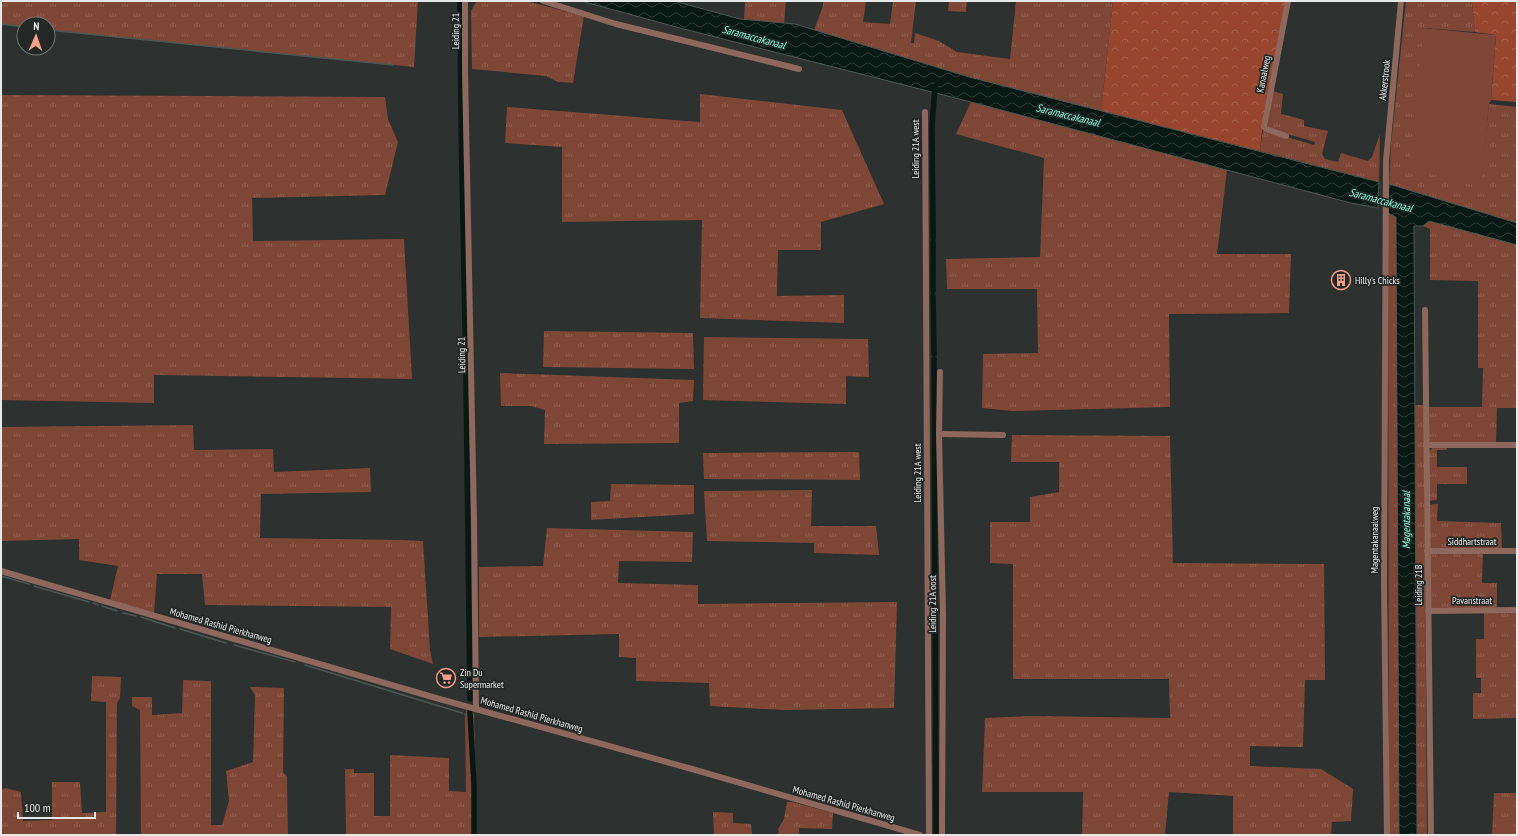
<svg xmlns="http://www.w3.org/2000/svg" width="1518" height="836" font-family="'PT Sans Narrow',sans-serif">
<style>
.grass{fill:url(#grass-tufts)}
.forest{fill:url(#forest-crowns)}
.garden{fill:#7e4635}
.water{fill:url(#water-waves);stroke:#4b5753}
.lines{fill:none;stroke-linecap:round;stroke-linejoin:round}
.stream{stroke:#4b5753;stroke-width:1.5}
.canal{stroke:#081813;stroke-width:5.5}
.minor{stroke:#8e685c;stroke-width:6}
.labels{text-anchor:middle;stroke-width:3.5;stroke-linejoin:round;paint-order:stroke}
.street-label{font-size:10px;fill:#e6e9e8;stroke:#232726}
.poi-label{font-size:10px;fill:#e6e9e8;stroke:#232726;text-anchor:start}
.water-label{font-size:11px;font-style:italic;fill:#88fbd8;stroke:#232726}
</style>
<defs>
<pattern id="grass-tufts" width="24" height="20" patternUnits="userSpaceOnUse"><rect width="24" height="20" fill="#7e4635"/><path d="M3 7l-1-3M5 7V3M7 7l1-3M15 17l-1-3M17 17v-4M19 17l1-3" fill="none" stroke="#906152"/></pattern>
<pattern id="forest-crowns" width="20" height="18" patternUnits="userSpaceOnUse"><rect width="20" height="18" fill="#97452c"/><path d="M2 6a3 3 0 1 1 6 0M12 15a3 3 0 1 1 6 0" fill="none" stroke="#a6604b"/></pattern>
<pattern id="water-waves" width="16" height="10" patternUnits="userSpaceOnUse"><rect width="16" height="10" fill="#081813"/><path d="M0 5q4-4 8 0t8 0" fill="none" stroke="#2c3a35"/></pattern>
</defs>
<rect width="100%" height="100%" fill="#2d3130"/>
<!-- grass -->
<g class="grass">
<path d="M1 1H418L414 67 48 30V24H24V27L1 24Z"/>
<path d="M477 1H526L584 16 573 83 558 82 546 76 472 69 471 11Z"/>
<path d="M745 1H786L784 23 744 19Z"/>
<path d="M823 1H866L863 22 890 24 893 1H916L911 43H914L915 33 939 41 957 52 1010 59 1016 1H1113L1101 111 969 77 814 30 823 6Z"/>
<path d="M949 1H967L966 12 948 11Z"/>
<path d="M1406 1H1472L1475 32 1424 28 1480 187 1489 104 1517 107V223L1389 184 1391 144Z"/>
<path d="M1273 91 1283 94 1281 114 1304 120V126L1328 131 1322 154 1325 159 1338 162 1341 153 1368 161 1372 157 1380 134 1379 182 1260 151 1263 130 1314 145 1315 142 1267 128Z"/>
<path d="M700 94 842 110 884 204 821 222V250H778L777 296 844 295V323L700 318 702 220 562 222V147L505 143 507 107 700 122Z"/>
<path d="M1 95 385 97 388 119 398 142 385 195 252 198 253 241 404 239 412 379 154 375V403L1 400Z"/>
<path d="M971 102 1227 170 1217 254H1291L1289 313 1169 314 1170 407 1013 411 982 408 983 354 1038 353 1037 289H947L946 259 1040 257 1044 158 956 134Z"/>
<path d="M1388 213 1396 217 1399 835H1389Z"/>
<path d="M1429 221 1517 245V408H1497L1496 443H1429L1428 407H1482L1483 368H1478V281L1430 280V229L1423 226Z"/>
<path d="M544 331 693 333 694 369 543 367Z"/>
<path d="M704 337 868 339 869 377 846 376V404L703 400Z"/>
<path d="M500 373 694 380 693 401 679 403V443L544 444 545 410 531 406H501Z"/>
<path d="M1415 405H1424L1427 835H1417Z"/>
<path d="M193 425 194 450 273 449 274 472 370 468 371 492 261 494 260 538 402 540 423 541 430 650 433 664 390 649 391 607 205 605 202 574H157L154 613 110 600 118 566 79 560V539L1 541V427Z"/>
<path d="M1012 435 1170 436 1173 563 1324 564 1325 680H1305L1303 747 1250 746V766L1321 769 1353 789 1351 821 1332 822 1331 835H1233V796L1169 792 1165 835H1082L1083 792H982L985 718 1032 716 1170 718 1169 679H1013V564L990 563V522H1030V497L1059 492V462H1011Z"/>
<path d="M1434 447H1447V449L1446 450H1437V467H1467V484H1437V499L1436 500 1429 501V451Z"/>
<path d="M859 452 860 480 704 479 703 453Z"/>
<path d="M611 484 694 485V514L591 520V502L610 501Z"/>
<path d="M812 490 811 526H876L879 555 814 553V543L707 541 704 491Z"/>
<path d="M1434 504H1438L1437 521 1501 523 1502 549H1432L1430 548V505Z"/>
<path d="M547 528 693 532 692 562 619 561 618 583 698 585V604L897 602 894 708 784 710 710 706 709 683 636 681V658L619 657V634L479 637V567L543 566Z"/>
<path d="M1483 552 1482 583H1497V609L1431 608 1430 555 1432 553Z"/>
<path d="M1484 611H1517V718L1473 719V693H1481V678H1476V639H1484Z"/>
<path d="M92 676 121 677 120 698 117 703 116 835H1V790L5 788 21 792 23 821 52 820V782H80L82 813 106 812V702L91 701Z"/>
<path d="M183 680 211 681V825H222L229 801 226 771 253 762 255 695 250 687 284 688 283 772 287 777 288 835H141L140 710 132 706V697H152V715L182 713Z"/>
<path d="M468 709 473 711 474 714 476 793H474V835H346L345 769H354V773H374V816H390V755L449 758V791L466 792 465 717 466 710Z"/>
<path d="M1494 793H1517V835H1492Z"/>
<path d="M787 802H792L833 813 832 829 799 828V835H779L778 829 784 819Z"/>
<path d="M713 812 733 813V823L751 824 752 835H714Z"/>
</g>
<!-- forest -->
<g class="forest">
<path d="M1113 1H1286L1264 111 1260 151 1101 111Z"/>
<path d="M1472 1H1517V102L1491 100 1496 35 1475 32Z"/>
</g>
<!-- garden -->
<path class="garden" d="M1424 28 1496 35 1491 100 1489 104 1481 187 1409 168Z"/>
<!-- water -->
<g class="water">
<path d="M581 1H674L740 19 795 24 969 77 1379 182 1378 208 1351 203 971 102 680 28Z"/>
<path d="M1389 184 1517 223V245L1429 221 1423 226H1414L1417 835H1399L1396 217 1388 213Z"/>
</g>
<g class="lines">
<!-- stream -->
<g class="stream">
<path d="M1 24 24 27"/>
<path d="M48 30 393 65"/>
<path d="M1 576 29 584"/>
<path d="M34 586 89 602"/>
<path d="M93 603 98 605"/>
<path d="M102 606 117 611"/>
<path d="M123 613 136 616"/>
<path d="M141 617 175 628"/>
<path d="M180 629 226 643"/>
<path d="M234 645 295 662"/>
<path d="M305 665 462 713"/>
<path d="M465 714 470 716"/>
</g>
<!-- canal -->
<g class="canal">
<path d="M460 1 461 122 466 377 470 699"/>
<path d="M1371 198 1390 202"/>
<path d="M933 238 932 126 935 87"/>
<path d="M933 242V291"/>
<path d="M933 296 934 354"/>
<path d="M934 359 936 835"/>
<path d="M470 712 474 786V835"/>
</g>
<!-- minor -->
<g class="minor">
<path d="M465 1V72L474 519 476 709"/>
<path d="M543 1 616 24 799 69"/>
<path d="M925 112 929 835"/>
<path d="M1286 136 1266 129 1264 127 1288 1"/>
<path d="M1425 310 1431 835"/>
<path d="M940 372 939 434 943 613 942 835"/>
<path d="M939 434 1003 435"/>
<path d="M1426 445H1517"/>
<path d="M1427 551H1517"/>
<path d="M1 571 436 698 692 769 920 835"/>
<path d="M1428 611 1517 610"/>
<path d="M1387 835 1384 583 1386 161 1401 1"/>
</g>
</g>
<!-- icons -->
<defs>
<symbol id="building-ring" viewBox="-11 -11 22 22"><circle r="9.5" fill="#232726" stroke="#f39f86" stroke-width="1.5"/><path d="M-4-6H4V6H1V3H-1V6H-4ZM-2.5-4.3h1.7v1.8h-1.7ZM.8-4.3h1.7v1.8H.8ZM-2.5-1h1.7V.8h-1.7ZM.8-1h1.7V.8H.8Z" fill="#f39f86"/></symbol>
<symbol id="supermarket-ring" viewBox="-11 -11 22 22"><circle r="9.5" fill="#232726" stroke="#f39f86" stroke-width="1.5"/><path d="M-6-5.5h2.5l.6 2H6L4.5 2H-2.5L-4.4-4H-6ZM-1.5 3.2a1.3 1.3 0 1 0 .1 0ZM3 3.2a1.3 1.3 0 1 0 .1 0Z" fill="#f39f86"/></symbol>
</defs>
<g fill-rule="evenodd">
<use href="#building-ring" x="1330" y="269" width="22" height="22"/>
<use href="#supermarket-ring" x="435" y="667" width="22" height="22"/>
</g>
<g class="labels">
<!-- street labels -->
<g class="street-label">
<text transform="translate(455 31) rotate(-90)" y="4">Leiding 21</text>
<text transform="translate(1263 74) rotate(-79)" y="4">Kanaalweg</text>
<text transform="translate(1384 80) rotate(-84)" y="4">Akkerstrook</text>
<text transform="translate(915 149) rotate(-90)" y="4">Leiding 21A west</text>
<text transform="translate(461 355) rotate(-91)" y="4">Leiding 21</text>
<text transform="translate(917 473) rotate(-90)" y="4">Leiding 21A west</text>
<text transform="translate(1374 540) rotate(-90)" y="4">Magentakanaalweg</text>
<text x="1472" y="545">Siddhartstraat</text>
<text transform="translate(1418 585) rotate(-90)" y="4">Leiding 21B</text>
<text x="1472" y="604">Pavanstraat</text>
<text transform="translate(932 604) rotate(-90)" y="4">Leiding 21A oost</text>
<text transform="translate(221 625) rotate(16)" y="4">Mohamed Rashid Pierkhanweg</text>
<text transform="translate(532 714) rotate(16)" y="4">Mohamed Rashid Pierkhanweg</text>
<text transform="translate(844 803) rotate(16)" y="4">Mohamed Rashid Pierkhanweg</text>
</g>
<!-- poi labels -->
<g class="poi-label">
<text x="1355" y="284">Hilly's Chicks</text>
<text x="460" y="676">Zin Du<tspan x="460" dy="12">Supermarket</tspan></text>
</g>
<!-- water labels -->
<g class="water-label">
<text transform="translate(754 37) rotate(15)" y="4">Saramaccakanaal</text>
<text transform="translate(1068 115) rotate(14)" y="4">Saramaccakanaal</text>
<text transform="translate(1381 200) rotate(15)" y="4">Saramaccakanaal</text>
<text transform="translate(1406 520) rotate(-90)" y="4">Magentakanaal</text>
</g>
</g>
<!-- border -->
<rect width="1518" height="836" fill="none" stroke="#e6e9e8" stroke-width="4"/>
<!-- north arrow -->
<g transform="translate(36 36) rotate(2)"><circle r="19" fill="#232726" stroke="#717574"/>
<path d="M0-3L7 15L0 10L-7 15Z" fill="#f39f86"/>
<text y="-6" font-size="11" font-weight="bold" text-anchor="middle" fill="#e6e9e8">N</text>
</g>
<!-- scale -->
<path d="M18 812v6h77v-6" fill="none" stroke="#e6e9e8" stroke-width="2"/>
<text x="24" y="812" font-size="12" fill="#e6e9e8" stroke="#232726" stroke-width="3" paint-order="stroke">100 m</text>
</svg>
